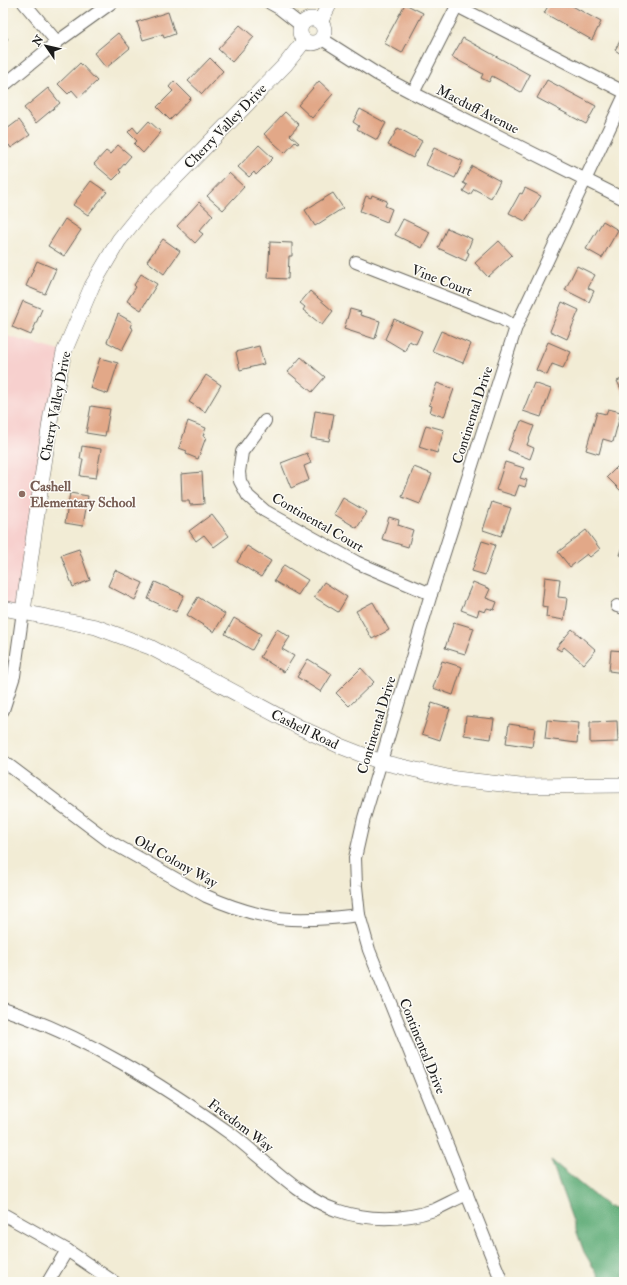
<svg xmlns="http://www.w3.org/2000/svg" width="627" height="1285" font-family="'IM FELL Double Pica',serif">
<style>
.built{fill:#f7d0ce}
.forest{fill:#5fac77;stroke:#3e644a}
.building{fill:#e2a888}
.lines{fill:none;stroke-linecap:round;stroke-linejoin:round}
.minor-casing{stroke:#67655d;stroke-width:14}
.tertiary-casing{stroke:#67655d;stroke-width:16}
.minor{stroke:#fff;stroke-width:12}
.tertiary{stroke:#fff;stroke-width:15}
.education-dot{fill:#8d6e63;stroke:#fdfcf7;stroke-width:1.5}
.labels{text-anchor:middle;stroke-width:3;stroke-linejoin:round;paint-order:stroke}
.street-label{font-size:14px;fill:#1c1c1c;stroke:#fdfcf7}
.education-label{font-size:14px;font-weight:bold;fill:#785e54;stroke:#fdfcf7;text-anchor:start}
</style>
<rect width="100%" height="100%" fill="#fdfcf7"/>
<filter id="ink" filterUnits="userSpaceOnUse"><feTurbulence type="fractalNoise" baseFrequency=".025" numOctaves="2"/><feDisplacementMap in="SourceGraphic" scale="8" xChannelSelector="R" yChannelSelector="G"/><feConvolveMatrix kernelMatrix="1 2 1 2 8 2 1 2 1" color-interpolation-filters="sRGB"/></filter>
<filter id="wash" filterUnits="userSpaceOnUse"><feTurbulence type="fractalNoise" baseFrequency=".012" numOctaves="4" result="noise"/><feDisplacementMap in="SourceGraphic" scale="16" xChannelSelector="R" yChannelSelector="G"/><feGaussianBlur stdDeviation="0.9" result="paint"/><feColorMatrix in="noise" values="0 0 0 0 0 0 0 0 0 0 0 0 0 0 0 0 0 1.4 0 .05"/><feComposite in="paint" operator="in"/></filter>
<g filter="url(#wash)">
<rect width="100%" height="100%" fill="#f2ecd5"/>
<!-- built -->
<path class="built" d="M3 335 64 352 23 611 3 608Z"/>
<!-- forest -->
<path class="forest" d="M551 1160 607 1206 624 1210V1282H602L584 1252Z"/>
<g id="blocks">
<!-- building -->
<g class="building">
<path d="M550 3H567L601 22 592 40 544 13Z"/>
<path d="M405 4 423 13 402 53 384 43Z"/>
<path d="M168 12 175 34 164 38 163 34 143 40 137 22Z"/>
<path d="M240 25 254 37 232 62 218 49Z"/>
<path d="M3 33 8 39 3 43Z"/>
<path d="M118 33 130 48 106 68 94 53Z"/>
<path d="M624 34V56L615 50Z"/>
<path d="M463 38 530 75 521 92 492 76 489 82 481 78 483 74 452 57Z"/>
<path d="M210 58 223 71 202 94 188 81Z"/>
<path d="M80 63 97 81 79 98 72 90 68 94 58 84Z"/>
<path d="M547 80 596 106 586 124 537 98Z"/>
<path d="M174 81 191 98 170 120 157 107 173 91 169 87Z"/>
<path d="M319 81 333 94 312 118 298 105Z"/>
<path d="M48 88 60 103 36 123 24 108Z"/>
<path d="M360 109 386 123 377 140 357 129 359 126 353 122Z"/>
<path d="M285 112 299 125 290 135 299 143 297 144 295 142 285 153 264 134Z"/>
<path d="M19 120 30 135 11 148 9 145 3 149V132Z"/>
<path d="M149 121 161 132 143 153 134 144 137 141 128 132 133 127 138 133Z"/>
<path d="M398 128 422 141 413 158 388 145Z"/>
<path d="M118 145 131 156 119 170 121 172 113 180 94 164 106 151 110 154Z"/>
<path d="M259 145 273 158 256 175 254 172 249 177 238 167Z"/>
<path d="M434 148 463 161 455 178 426 165Z"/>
<path d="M472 166 500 181 491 198 474 189 470 195 463 191 467 185 463 183Z"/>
<path d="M229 173 244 187 223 210 207 196Z"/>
<path d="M91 181 107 192 88 215 73 205Z"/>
<path d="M525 188 541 196 525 221 509 213 520 193 522 194Z"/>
<path d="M333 193 343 208 315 226 305 210Z"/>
<path d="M372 195 387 201 385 206 392 209 387 222 360 211 366 196 371 198Z"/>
<path d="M199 202 213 215 199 231 203 234 195 243 177 226Z"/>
<path d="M65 219 81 230 64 256 48 246Z"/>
<path d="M403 219 430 232 422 248 395 235Z"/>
<path d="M603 221 618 230 602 258 586 249Z"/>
<path d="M447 228 472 239 467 252 469 253 466 261 438 248Z"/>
<path d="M163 239 180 251 164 274 147 261Z"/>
<path d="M499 241 512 255 488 277 475 263Z"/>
<path d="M270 242 292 243V256H289L288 279 268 278Z"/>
<path d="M37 261 56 269 45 294 26 286Z"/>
<path d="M577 266 595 275 588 288 594 291 589 302 565 290Z"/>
<path d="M141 274 157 284 141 310 127 301 136 287 134 285Z"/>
<path d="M310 291 333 311 322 325 303 310 305 307 300 303Z"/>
<path d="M23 301 42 309 31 335 12 327Z"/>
<path d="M562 302 579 310 567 339 550 331Z"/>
<path d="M350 309 361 312 360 315 380 321 375 339 344 329Z"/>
<path d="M118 314 132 322 130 327 133 329 122 350 107 342Z"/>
<path d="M394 319 422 331 416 344 409 341 405 351 385 339Z"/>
<path d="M441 331 471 344 463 363 432 351Z"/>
<path d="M548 342 571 352 563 368 552 364 547 375 536 370Z"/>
<path d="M259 346 264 364 240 370 236 352Z"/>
<path d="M301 357 325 377 312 392 288 372Z"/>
<path d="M100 358 118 363 108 394 90 388Z"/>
<path d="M206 375 221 385 205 412 189 402Z"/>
<path d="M624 378V395L617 381Z"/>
<path d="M437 383 454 389 444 417 430 412 432 406 429 405Z"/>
<path d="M534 383 551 389 541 417 523 411Z"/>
<path d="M91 406 110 409 105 436 86 433Z"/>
<path d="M608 409 621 412 613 442 603 439 599 454 586 450 597 412 606 414Z"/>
<path d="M315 411 334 414 329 441 311 438Z"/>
<path d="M188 421 206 428 203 436 206 437 198 459 186 454 187 451 179 448Z"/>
<path d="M521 421 534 426 527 445 534 448 530 459 508 450 516 430 517 431Z"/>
<path d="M426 425 444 430 437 453 419 447Z"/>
<path d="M82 446 101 449 96 478 80 476 83 459H80Z"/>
<path d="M307 453 311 463 304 466 309 480 291 488 281 463Z"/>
<path d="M505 462 524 468 520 478 527 480 525 487 519 485 515 496 496 490Z"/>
<path d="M618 466 624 472V494L607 477Z"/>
<path d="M414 467 432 474 420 504 402 497Z"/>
<path d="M202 472 204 504 190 505 189 501H182L181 474Z"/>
<path d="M70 493 88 496 83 526 65 523Z"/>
<path d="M343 498 367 512 357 528 334 514Z"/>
<path d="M492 502 511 508 501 536 483 530Z"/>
<path d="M212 514 229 536 214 547 204 535 196 541 189 531Z"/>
<path d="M389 517 399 520 398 525 413 530 408 547 382 539Z"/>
<path d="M586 530 600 549 590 557 587 554 570 567 558 552Z"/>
<path d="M482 541 495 545 485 575 472 571Z"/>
<path d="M624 544V556L620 555Z"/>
<path d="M247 546 271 561 261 577 237 562Z"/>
<path d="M79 549 90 580 73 587 61 555Z"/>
<path d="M284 565 308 580 298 595 274 581Z"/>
<path d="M115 570 143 583 135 600 108 586Z"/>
<path d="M545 577 560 579 558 597 567 598 564 620 546 617 547 607 542 606Z"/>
<path d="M155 582 184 595 176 612 148 599Z"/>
<path d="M324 582 347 597 338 612 314 597Z"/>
<path d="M473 582 490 589 486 598 497 602 494 610 487 608 485 612 479 610 477 616 461 610Z"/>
<path d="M198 597 225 614 214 632 187 615Z"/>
<path d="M373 602 389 630 372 639 356 611Z"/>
<path d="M234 618 261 634 252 650 225 634Z"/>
<path d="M454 622 474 628 465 654 445 648Z"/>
<path d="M277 629 290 637 282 649 294 656 284 672 260 657Z"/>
<path d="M572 629 596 650 584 664 564 647 561 651 556 648Z"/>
<path d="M611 650 624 651V673L609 671Z"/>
<path d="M308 659 332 674 321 692 297 677Z"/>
<path d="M442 661 462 667 453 695 433 688Z"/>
<path d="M361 668 374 682 349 706 336 693Z"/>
<path d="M432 703 450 709 440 740 422 734Z"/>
<path d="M466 716 494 719 491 739 464 735Z"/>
<path d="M547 720 579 723 577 743 545 739Z"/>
<path d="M617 721 618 742 590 743V722Z"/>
<path d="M509 724 535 728 532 747 506 743Z"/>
</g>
</g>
</g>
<g filter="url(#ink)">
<use href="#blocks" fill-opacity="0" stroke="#67655d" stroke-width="1"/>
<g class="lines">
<defs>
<g id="minor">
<path d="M24 3 57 42"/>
<path d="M270 3 279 8 302 26"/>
<path d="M322 39 377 74 413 93 624 199"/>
<path d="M3 86 57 42 111 3"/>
<path d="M413 93 457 6 624 92"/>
<path d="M356 262 502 319 516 327"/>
<path d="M265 421 242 452 239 472 240 481 248 496 265 511 358 563 431 594"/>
<path d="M617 606 624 608"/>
<path d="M3 710 14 676 23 611"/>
<path d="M3 761 109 841 206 896C265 922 296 923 359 915"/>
<path d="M3 1009C85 1036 161 1084 231 1134 262 1157 299 1198 336 1210 367 1221 403 1221 434 1210 445 1205 456 1199 467 1194"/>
<path d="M3 1214 67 1250 114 1282"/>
<path d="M48 1282 67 1250"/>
<path d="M502 1282 369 950 359 915 356 886 355 858 364 818 431 594 516 327 624 97"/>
</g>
<g id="tertiary">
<circle cx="312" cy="31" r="12"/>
<path d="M320 22 330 3"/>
<path d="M3 608 96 627 150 647 299 727 340 746 381 762 456 779 520 786 624 785"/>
<path d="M23 611 51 415 64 352 92 286 119 240 140 214 285 65 304 41"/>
</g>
</defs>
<!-- minor casing -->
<use href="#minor" class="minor-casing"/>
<!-- tertiary casing -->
<use href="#tertiary" class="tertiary-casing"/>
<!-- minor -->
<use href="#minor" class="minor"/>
<!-- tertiary -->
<use href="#tertiary" class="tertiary"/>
</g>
</g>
<!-- markers -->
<circle class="education-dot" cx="22" cy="494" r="4"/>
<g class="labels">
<!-- street labels -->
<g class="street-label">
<text transform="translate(478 109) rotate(27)" y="5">Macduff Avenue</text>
<text transform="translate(225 126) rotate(-46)" y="5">Cherry Valley Drive</text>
<text transform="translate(442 280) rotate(21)" y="5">Vine Court</text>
<text transform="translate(55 406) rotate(-79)" y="5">Cherry Valley Drive</text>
<text transform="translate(472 415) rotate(-72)" y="5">Continental Drive</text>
<text transform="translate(318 522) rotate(30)" y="5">Continental Court</text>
<text transform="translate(376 725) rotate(-73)" y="5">Continental Drive</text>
<text transform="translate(305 729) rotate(26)" y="5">Cashell Road</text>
<text transform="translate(176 861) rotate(29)" y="5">Old Colony Way</text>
<text transform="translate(423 1046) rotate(68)" y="5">Continental Drive</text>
<text transform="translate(241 1125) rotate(37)" y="5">Freedom Way</text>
</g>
<!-- education labels -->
<g class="education-label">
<text x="30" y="491">Cashell<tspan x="30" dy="16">Elementary School</tspan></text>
</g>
</g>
<!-- margin -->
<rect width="627" height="1285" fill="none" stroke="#fdfcf7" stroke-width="16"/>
<!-- north arrow -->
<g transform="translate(46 46) rotate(304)" stroke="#fdfcf7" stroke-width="3" paint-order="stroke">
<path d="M0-3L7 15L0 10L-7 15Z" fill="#1c1c1c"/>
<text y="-6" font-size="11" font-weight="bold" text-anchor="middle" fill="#1c1c1c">N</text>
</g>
</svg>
